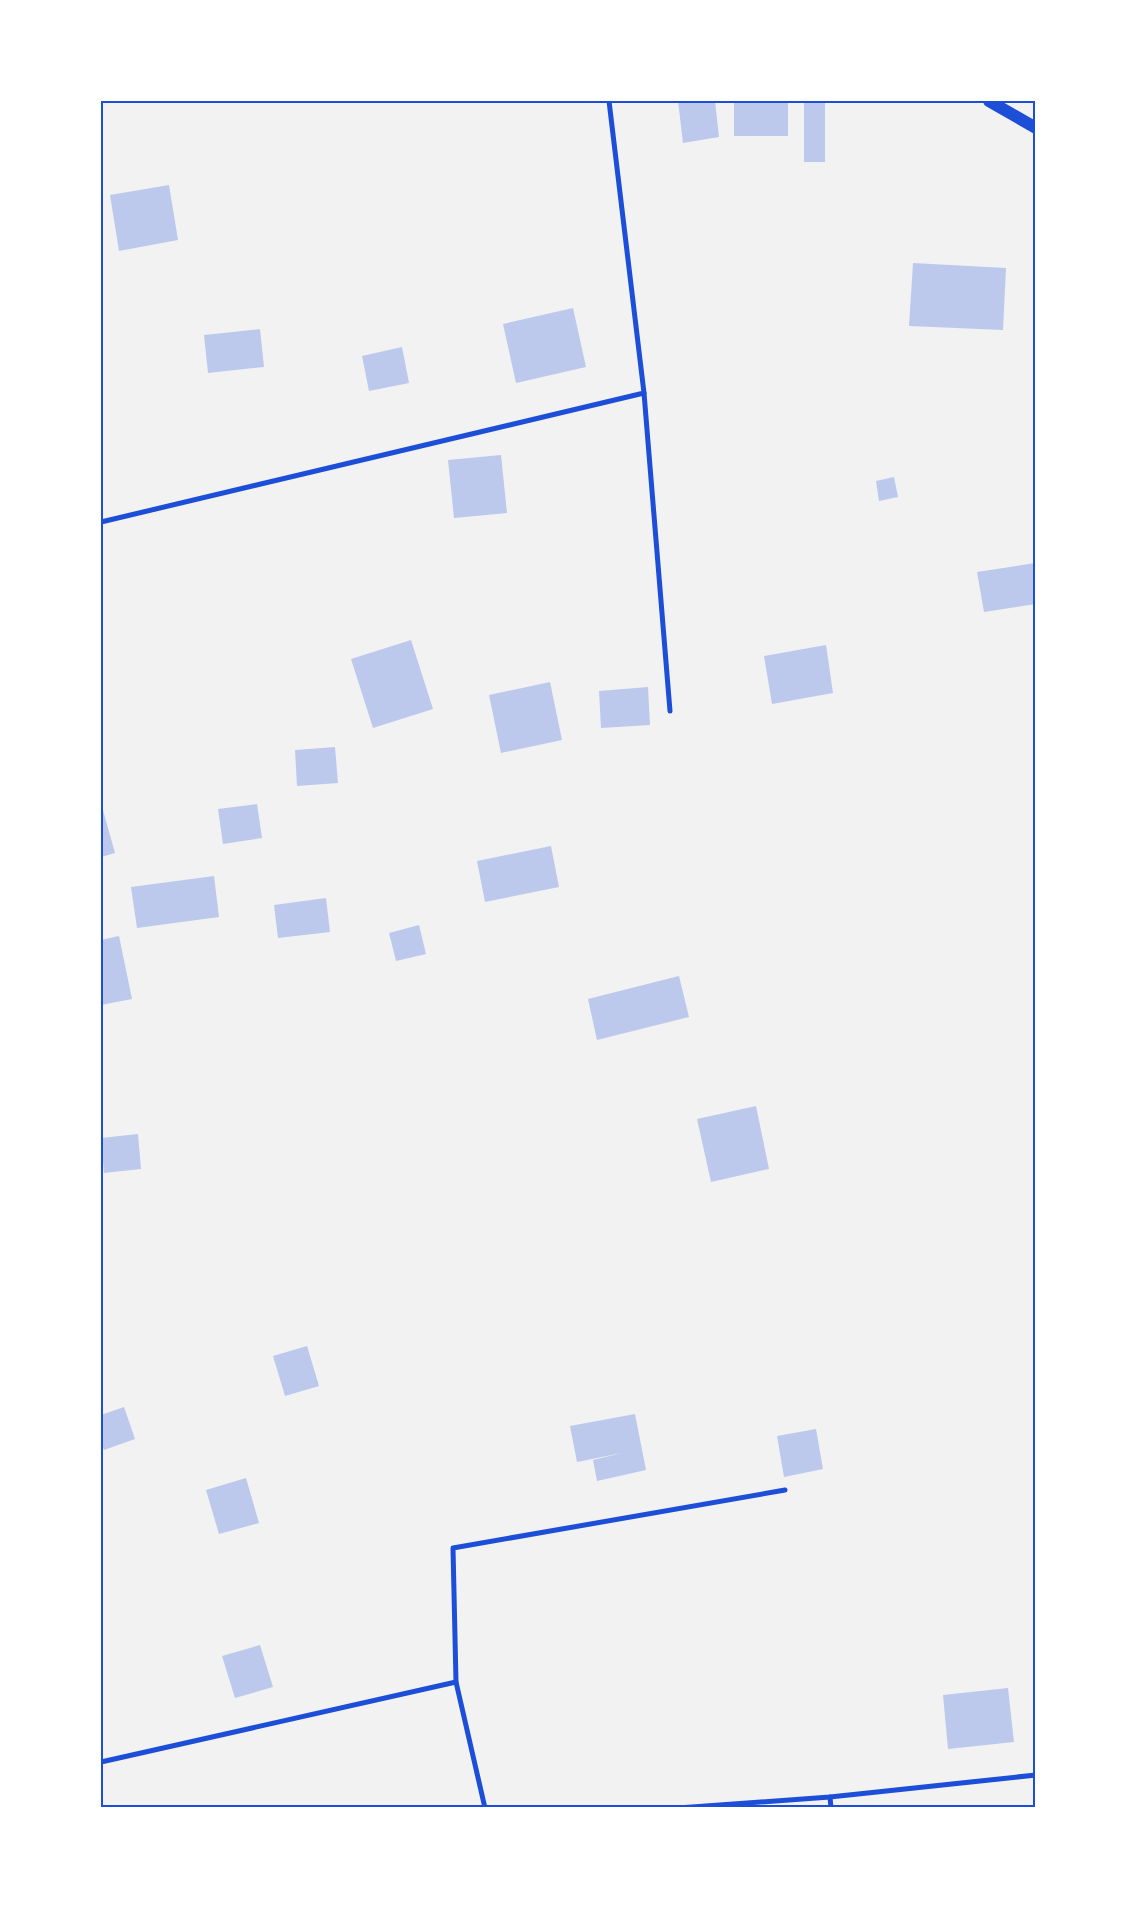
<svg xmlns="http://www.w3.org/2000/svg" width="1137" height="1909" font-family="'Golos Text',sans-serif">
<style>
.building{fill:#bdc9ec}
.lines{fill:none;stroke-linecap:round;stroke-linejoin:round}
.minor{stroke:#1d4ed8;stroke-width:5}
.primary{stroke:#1d4ed8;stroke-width:12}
.neatline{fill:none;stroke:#1d4ed8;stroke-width:2}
</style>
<rect width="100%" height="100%" fill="#f2f2f2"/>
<!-- building -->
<g class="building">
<path d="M678 101H715L719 137 683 143Z"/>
<rect x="734" y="101" width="54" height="35"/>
<rect x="804" y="101" width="21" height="61"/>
<path d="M169 185 178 240 119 251 110 195Z"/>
<rect x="1034" y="233" width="2" height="18"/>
<path d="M913 263 1006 268 1003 330 909 326Z"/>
<path d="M573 308 586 367 516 383 503 324Z"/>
<path d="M260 329 264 367 208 373 204 335Z"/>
<path d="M402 347 409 383 369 391 362 356Z"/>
<path d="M501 455 507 513 454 518 448 460Z"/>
<path d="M894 477 898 497 879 501 876 481Z"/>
<path d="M1035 563 1036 604 984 612 977 572Z"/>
<path d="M411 640 433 709 373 728 351 659Z"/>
<path d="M826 645 833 693 772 704 764 656Z"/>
<path d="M550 682 562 740 501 753 489 695Z"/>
<path d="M648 687 650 725 601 728 599 691Z"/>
<path d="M335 747 338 783 297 786 295 750Z"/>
<path d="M101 803 115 853 101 857Z"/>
<path d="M257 804 262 838 223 844 218 809Z"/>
<path d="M551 846 559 887 485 902 477 861Z"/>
<path d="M214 876 219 917 137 928 131 887Z"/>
<path d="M326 898 330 932 278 938 274 905Z"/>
<path d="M419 925 426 954 396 961 389 933Z"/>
<path d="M119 936 132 999 101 1005V940Z"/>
<path d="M679 976 689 1017 597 1040 588 999Z"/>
<path d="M756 1106 769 1169 711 1182 697 1119Z"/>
<path d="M138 1134 141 1169 104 1173 101 1138Z"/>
<path d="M307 1346 319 1386 285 1396 273 1356Z"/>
<path d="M124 1407 135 1439 104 1450 101 1442V1415Z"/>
<path d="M635 1414 646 1470 597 1481 593 1460 622 1453 577 1462 570 1426Z"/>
<path d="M816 1429 823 1469 784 1477 777 1436Z"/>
<path d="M246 1478 259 1523 219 1534 206 1490Z"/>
<path d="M260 1645 273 1687 235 1698 222 1656Z"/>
<path d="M1008 1688 1014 1742 948 1749 943 1695Z"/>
</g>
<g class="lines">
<!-- minor -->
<g class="minor">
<path d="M644 393 670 711"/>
<path d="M101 522 644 393 609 101"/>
<path d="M101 1762 456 1682"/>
<path d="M830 1797 831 1808"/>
<path d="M485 1808 456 1682 453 1548 785 1490"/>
<path d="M678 1808 830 1797 1036 1775"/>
</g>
<!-- primary -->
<path class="primary" d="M989 101 1036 128"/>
</g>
<!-- border -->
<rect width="1137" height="1909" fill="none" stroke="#ffffff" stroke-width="205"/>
<rect x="102" y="102" width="932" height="1704" class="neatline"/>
</svg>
